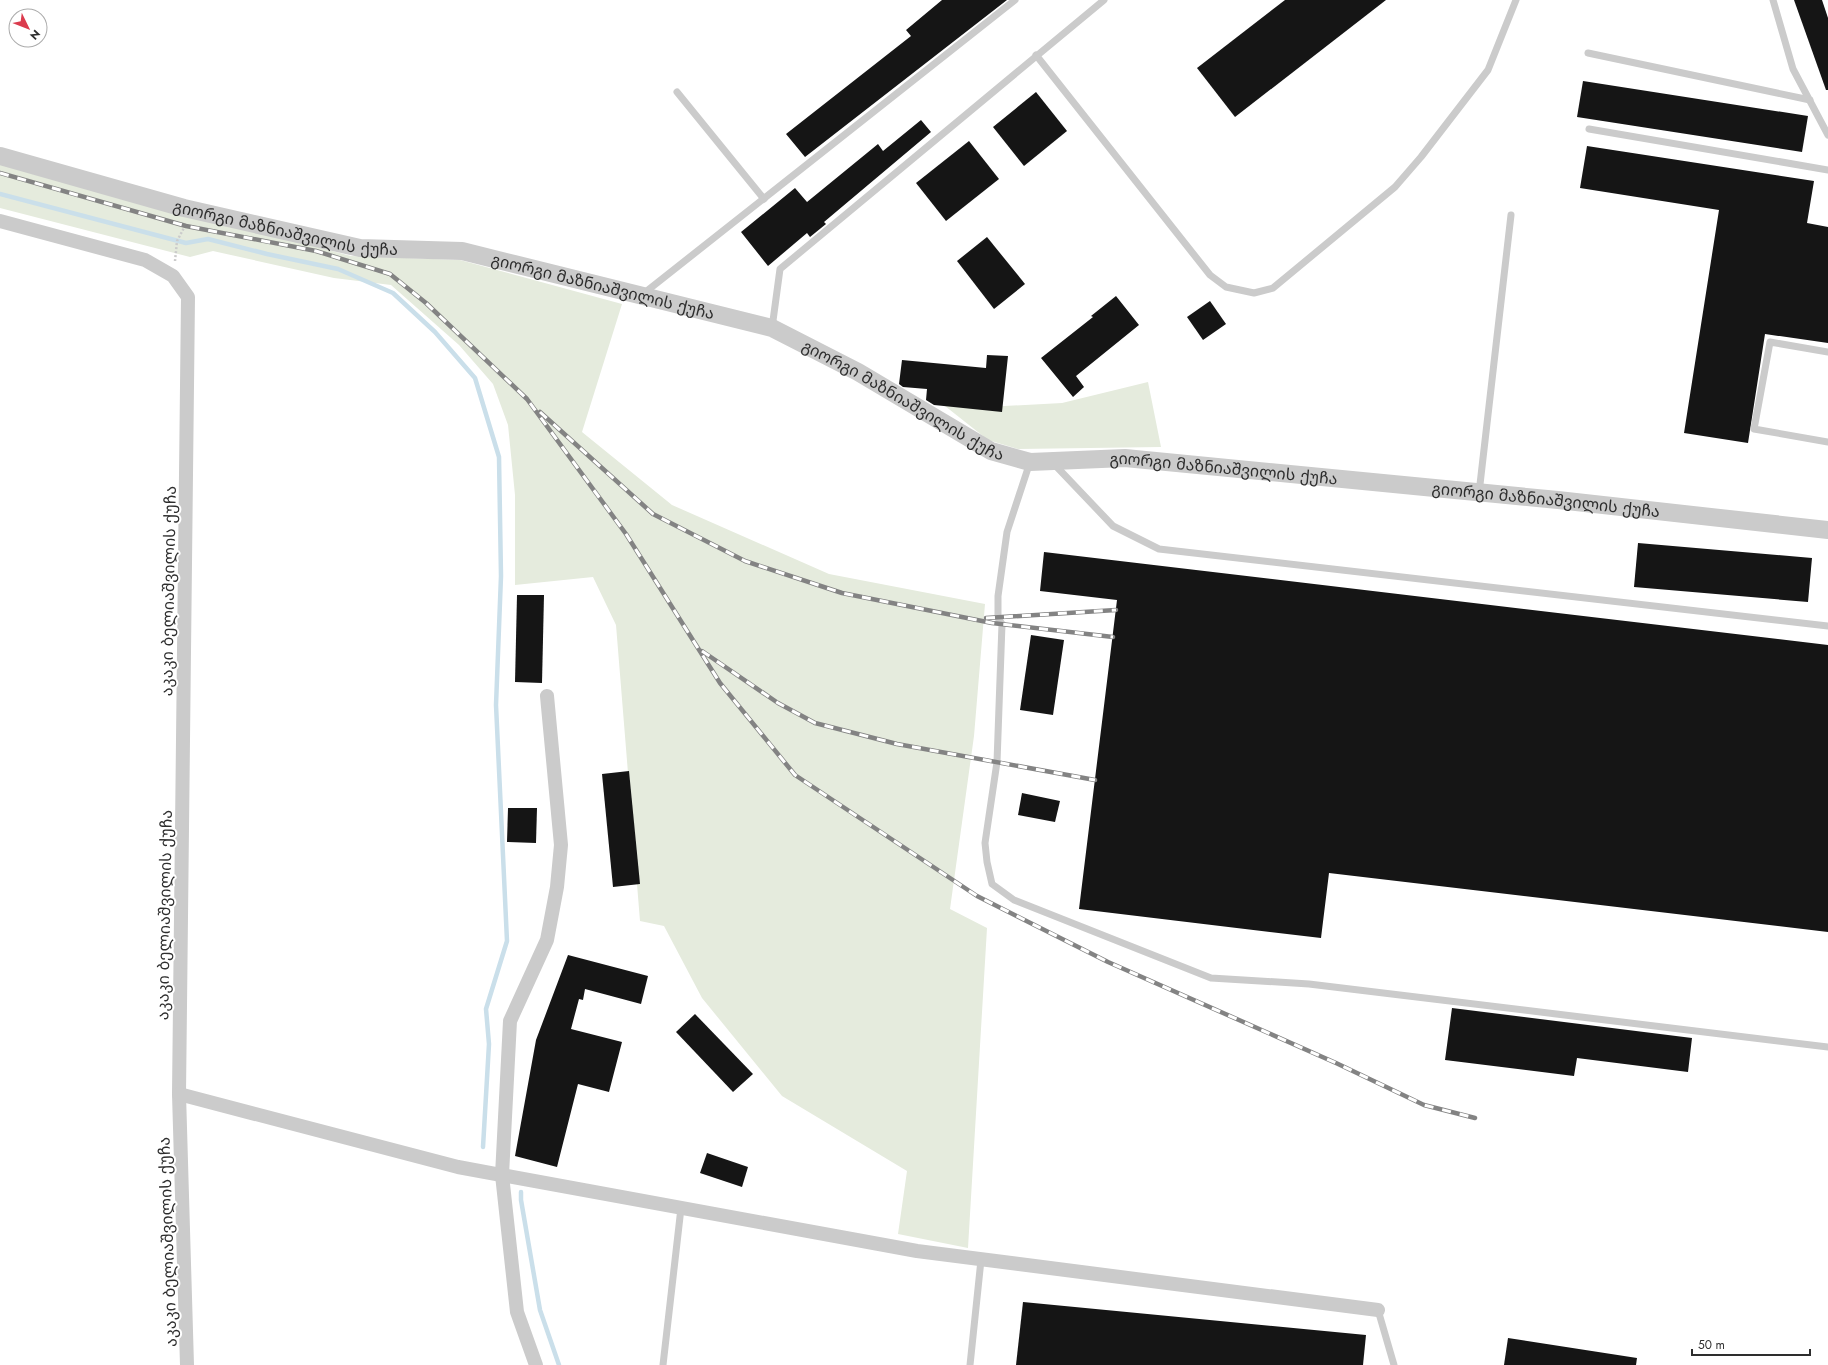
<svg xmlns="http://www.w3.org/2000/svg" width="1828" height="1365" font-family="Jost,'Noto Sans Georgian',sans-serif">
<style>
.green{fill:#e5ebdd}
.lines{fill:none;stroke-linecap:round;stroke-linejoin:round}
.stream{stroke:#cadfea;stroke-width:4.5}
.building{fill:#151515}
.path{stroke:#cbcbcb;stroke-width:2.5;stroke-dasharray:2 2;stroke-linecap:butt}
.service{stroke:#cbcbcb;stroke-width:7}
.minor{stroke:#cbcbcb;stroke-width:14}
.tertiary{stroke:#cbcbcb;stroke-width:18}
.rail-casing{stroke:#838383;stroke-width:4.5}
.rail{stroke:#fff;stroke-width:3;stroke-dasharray:9;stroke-linecap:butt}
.labels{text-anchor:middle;stroke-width:4;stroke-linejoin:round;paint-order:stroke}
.street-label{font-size:16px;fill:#2e2e2e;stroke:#fff}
</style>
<rect width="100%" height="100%" fill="#fff"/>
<!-- green -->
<g class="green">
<path d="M0 163 351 256 460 260 622 304 582 432 672 505 829 574 985 604 974 736 950 909 987 928 968 1248 898 1234 907 1171 782 1096 702 998 664 926 640 921 616 625 593 577 515 585V495L508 425 493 384 459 345 391 285 334 278 213 251 190 257 0 208Z"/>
<path d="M1148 382 1161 447 1018 449 988 440 926 391 968 408 1062 403Z"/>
</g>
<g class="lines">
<!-- stream -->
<g class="stream">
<path d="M0 194 186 243 208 239 267 254 338 269 393 293 435 332 475 378 499 457 501 576 496 705 507 941 486 1009 489 1044 483 1147"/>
<path d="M521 1192V1200L540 1310 559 1365"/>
</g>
</g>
<!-- building -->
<g class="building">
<path d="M942 0H1007L805 157 786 134 911 36 906 30Z"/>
<path d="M1285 0H1386L1235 117 1197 68Z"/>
<path d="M1794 0H1822L1828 18V90H1826Z"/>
<path d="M1583 81 1808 116 1802 152 1577 117Z"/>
<path d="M1036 92 1067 131 1024 166 993 127Z"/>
<path d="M921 120 931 132 824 222 826 224 810 237 807 233 768 266 741 232 795 188 807 202 878 144 883 151Z"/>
<path d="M969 141 999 179 946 221 916 183Z"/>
<path d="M1587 146 1814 181 1807 223 1828 227V343L1765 334 1748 443 1684 433 1719 210 1580 188Z"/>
<path d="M987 237 1025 284 994 309 957 261Z"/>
<path d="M1116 296 1139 325 1076 376 1084 387 1073 397 1041 358 1093 317 1091 316Z"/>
<path d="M1210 301 1226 324 1203 340 1187 317Z"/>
<path d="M987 355 1008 356 1002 412 934 405 926 400 927 389 903 387 899 384 902 360 986 368Z"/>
<path d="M1638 543 1812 558 1808 602 1634 587Z"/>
<path d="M1044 552 1828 645V932L1329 873 1321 938 1079 909 1117 600 1040 591Z"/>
<path d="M517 595H544L542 683 515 682Z"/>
<path d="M1031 635 1064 640 1053 715 1020 710Z"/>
<path d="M629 771 640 884 613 887 602 774Z"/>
<path d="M1022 793 1060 801 1055 822 1018 815Z"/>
<path d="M508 808H537L536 843 507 842Z"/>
<path d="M568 955 648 976 641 1004 585 989 583 1000 579 999 571 1029 622 1042 609 1092 578 1084 557 1167 515 1156 536 1040Z"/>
<path d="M1452 1008 1692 1038 1688 1072 1577 1058 1574 1076 1445 1060Z"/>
<path d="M695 1014 753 1074 733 1092 676 1032Z"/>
<path d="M707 1153 748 1167 742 1187 700 1173Z"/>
<path d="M1023 1302 1366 1335 1363 1365H1016Z"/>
<path d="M1508 1338 1637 1358 1636 1365H1504Z"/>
</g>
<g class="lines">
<!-- path -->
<path class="path" d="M175 261 177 241 186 224"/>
<!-- service -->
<g class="service">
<path d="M1773 0 1793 69 1828 135"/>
<path d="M1588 53 1810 100"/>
<path d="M1036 55 1210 275 1226 287 1254 293 1273 288 1395 187 1421 157 1488 70 1516 0"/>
<path d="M677 92 764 199"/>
<path d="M1589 129 1828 170"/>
<path d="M643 294 1015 0"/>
<path d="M772 328 780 269 1104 0"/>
<path d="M1828 352 1770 342 1754 429 1828 442"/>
<path d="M1030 462 1007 532 998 596V618L1002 624 997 762 985 843 987 862 992 884 1014 900 1211 978 1309 984 1828 1047"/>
<path d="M1054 464 1113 526 1159 549 1828 626"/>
<path d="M1479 493 1511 215"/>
<path d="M1378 1310 1394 1365"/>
<path d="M663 1365 681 1208"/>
<path d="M970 1365 981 1260"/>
</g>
<!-- minor -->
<g class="minor">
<path d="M0 221 145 260 173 276 188 297 179 1094 187 1365"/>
<path d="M179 1094 458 1167 917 1251 1378 1310"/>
<path d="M536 1365 517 1312 502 1175 510 1021 547 940 557 887 561 845 547 696"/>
</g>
<!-- tertiary -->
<path class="tertiary" id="s1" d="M0 156 184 208 360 248 462 251 772 328 858 372 991 451 1030 462 1125 458 1558 500 1828 530"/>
<defs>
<g id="rail">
<path d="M0 173 186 226 316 251 390 274 426 303 527 399 626 534 720 683 795 775 977 896 1108 962 1336 1063 1424 1105 1475 1118"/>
<path d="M540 412 653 514 745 561 842 593 992 623 1113 637"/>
<path d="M986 618 1116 610"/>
<path d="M702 651 778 703 815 723 897 744 1095 780"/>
</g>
</defs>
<!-- rail casing -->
<use href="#rail" class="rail-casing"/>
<!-- rail -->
<use href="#rail" class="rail"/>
</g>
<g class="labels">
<!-- street labels -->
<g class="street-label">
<text dy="6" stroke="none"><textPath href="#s1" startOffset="295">გიორგი მაზნიაშვილის ქუჩა</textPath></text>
<text dy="6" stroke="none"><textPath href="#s1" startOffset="619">გიორგი მაზნიაშვილის ქუჩა</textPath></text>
<text dy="6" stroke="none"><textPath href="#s1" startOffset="943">გიორგი მაზნიაშვილის ქუჩა</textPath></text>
<text dy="6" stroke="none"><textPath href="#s1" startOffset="1279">გიორგი მაზნიაშვილის ქუჩა</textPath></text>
<text dy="6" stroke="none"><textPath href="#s1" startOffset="1603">გიორგი მაზნიაშვილის ქუჩა</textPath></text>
<text transform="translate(168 591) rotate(-89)" y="6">აკაკი ბელიაშვილის ქუჩა</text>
<text transform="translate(164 915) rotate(-89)" y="6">აკაკი ბელიაშვილის ქუჩა</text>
<text transform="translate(167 1242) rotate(-92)" y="6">აკაკი ბელიაშვილის ქუჩა</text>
</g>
</g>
<!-- north arrow -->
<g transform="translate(28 28) rotate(133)"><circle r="19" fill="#ffffff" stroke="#ababab"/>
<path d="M0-3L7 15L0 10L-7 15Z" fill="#db3b4d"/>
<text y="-6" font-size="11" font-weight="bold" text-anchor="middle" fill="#2e2e2e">N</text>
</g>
<!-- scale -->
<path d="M1692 1349v6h118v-6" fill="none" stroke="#2e2e2e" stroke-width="2"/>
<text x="1698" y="1349" font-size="12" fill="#2e2e2e" stroke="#ffffff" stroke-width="3" paint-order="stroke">50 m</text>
</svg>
